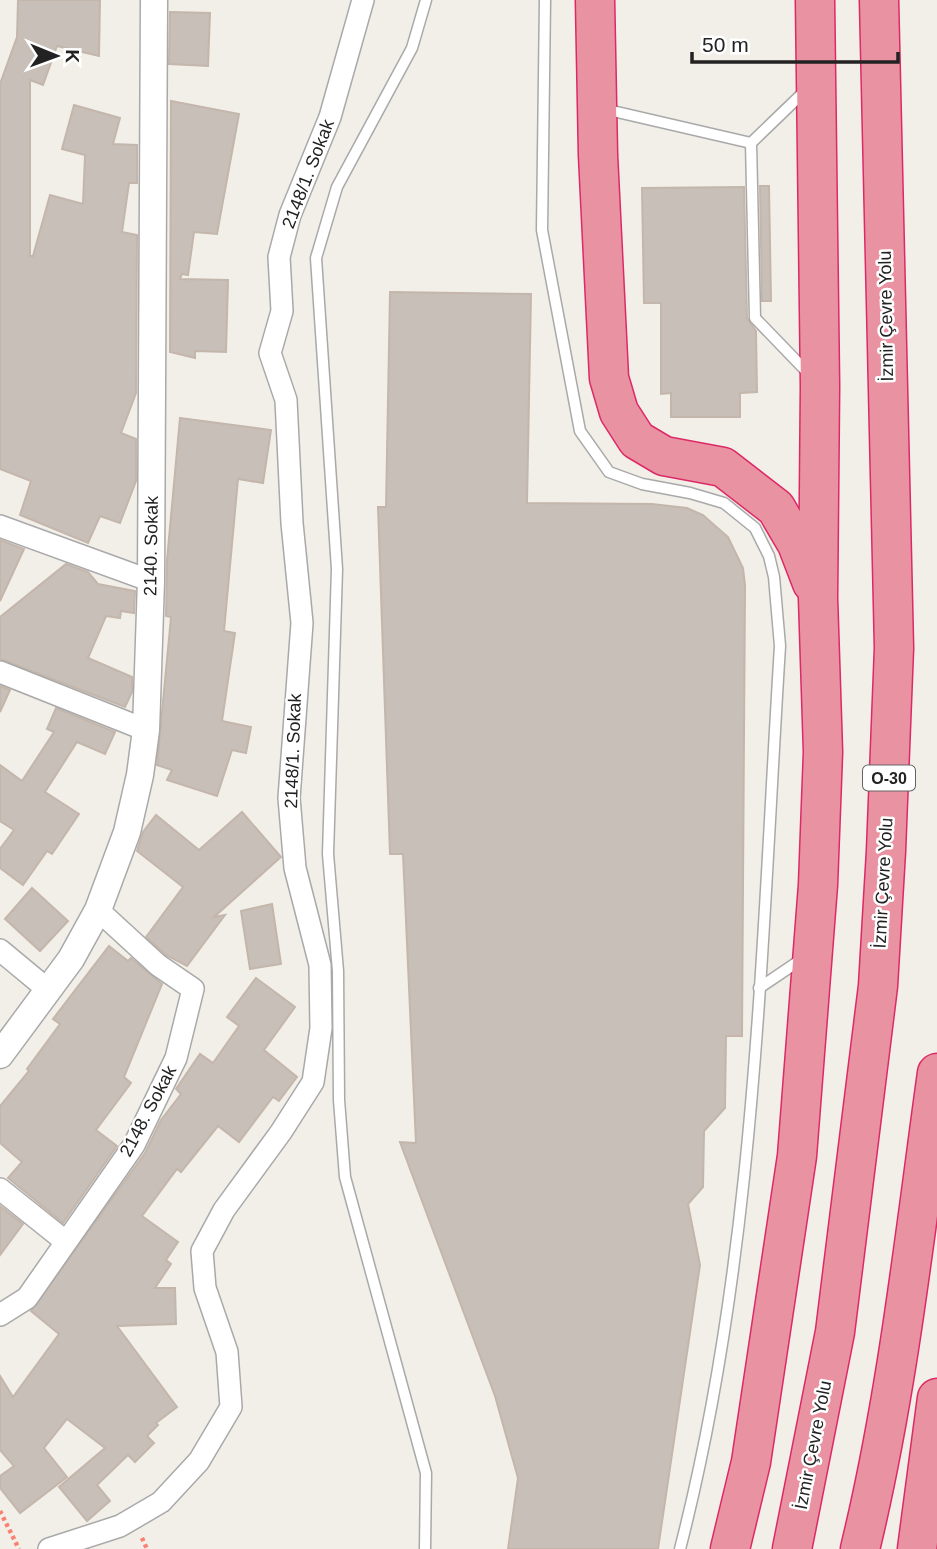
<svg xmlns="http://www.w3.org/2000/svg" width="937" height="1549" font-family="Helvetica,sans-serif">
<style>
.building{fill:#c7bfb8;stroke:#c4b6ab;stroke-width:2}
.lines{fill:none;stroke-linecap:round;stroke-linejoin:round}
.service-casing{stroke:#a9a9a9;stroke-width:13}
.minor-casing{stroke:#a9a9a9;stroke-width:24}
.tertiary-casing{stroke:#a9a9a9;stroke-width:29}
.motorway-casing{stroke:#dc2a67;stroke-width:41}
.path{stroke:#fa8072;stroke-width:4.5;stroke-dasharray:3.5 3.5;stroke-linecap:butt}
.service{stroke:#fff;stroke-width:10}
.minor{stroke:#fff;stroke-width:21}
.tertiary{stroke:#fff;stroke-width:26}
.motorway{stroke:#e892a2;stroke-width:38}
.labels{text-anchor:middle;stroke-width:5;stroke-linejoin:round;paint-order:stroke}
.shield{fill:#fff;stroke:#646464;stroke-width:2}
.shield-label{font-size:16px;font-weight:bold;fill:#222}
.street-label{font-size:18px;fill:#222;stroke:#fff}
</style>
<rect width="100%" height="100%" fill="#f2efe9"/>
<!-- building -->
<g class="building">
<path d="M18 0H100L99 56 57 46 43 85 30 80V256H33L50 195 83 204 85 155 62 149 74 105 120 118 113 144 137 145V183H129L122 232 137 235 136 393 121 433 136 439V481L120 523 100 516 88 543 20 515 31 481 0 469V84L17 37Z"/>
<path d="M170 12 210 13 208 66 169 64Z"/>
<path d="M171 101 239 114 217 234 194 232 188 275 182 274 180 279 228 280 226 352 195 351V358L170 352Z"/>
<path d="M760 186H769L771 301H762Z"/>
<path d="M744 187 747 318 756 331 757 392 740 393V417H671V393L661 394V303H644L642 188Z"/>
<path d="M390 292 531 294 527 503 652 504 687 508 703 515 728 537 743 568 745 585 742 1036H726L725 1108 704 1131 703 1187 688 1204 700 1265 658 1549H508L518 1478 495 1396 400 1142 416 1143 403 854H390L378 507H386Z"/>
<path d="M180 418 271 430 263 483 238 479 224 631 235 633 222 721 251 727 246 753 232 750 217 796 167 780 172 770 157 765 171 617 166 616 167 560Z"/>
<path d="M0 540 24 549 0 601Z"/>
<path d="M66 564 88 572 98 584 135 591 134 613 121 611 120 618 106 616 88 658 132 677V692L125 707 0 659V617Z"/>
<path d="M0 686 10 690 0 712Z"/>
<path d="M56 708 115 732 105 754 77 742 45 792 79 814 52 854 47 851 23 885 0 868V849L14 830 0 821V765L22 781 54 732 47 729Z"/>
<path d="M242 812 281 857 214 917 225 915 187 966 166 955 146 937 183 887 137 851 143 832 156 815 199 850Z"/>
<path d="M32 888 68 921 40 951 5 919Z"/>
<path d="M272 904 281 964 250 969 241 911Z"/>
<path d="M109 946 128 961 131 958 162 984 124 1077 131 1083 96 1130 117 1146 63 1223 8 1178 22 1162 0 1143V1106L29 1071 27 1069 60 1024 53 1019Z"/>
<path d="M256 978 295 1007 264 1050 297 1077 279 1101 273 1097 239 1142 218 1126 181 1172 177 1169 142 1216 178 1242 166 1260 171 1264 155 1288H175L176 1324 117 1326 177 1407 156 1423 158 1425 147 1436 154 1443 135 1462 128 1455 97 1485 110 1501 87 1521 59 1487 105 1448 67 1419 44 1448 67 1477 20 1513 0 1488V1476L14 1466 0 1450V1376L13 1397 59 1334 31 1311 145 1153 161 1120 181 1094 176 1089 200 1054 213 1063 239 1026 227 1017Z"/>
<path d="M0 1206 23 1224 0 1255Z"/>
</g>
<g class="lines">
<defs>
<g id="service">
<path d="M545 0 542 230 580 431 609 472 642 484 690 493 724 503 755 528 769 556 774 577 780 646C761 948 756 1254 680 1549"/>
<path d="M806 90 751 143 755 318 810 375"/>
<path d="M604 109 751 143"/>
<path d="M759 988 802 959"/>
<path d="M425 1549 426 1473 345 1177 339 1100 338 971 328 854 337 569 316 258 337 187 412 48 426 0"/>
</g>
<g id="minor">
<path d="M0 526 151 581"/>
<path d="M0 672 146 730"/>
<path d="M0 950 47 989"/>
<path d="M0 1189 65 1241"/>
<path d="M0 1315 27 1298 134 1145 176 1058 193 989 158 965 98 910"/>
<path d="M49 1549 120 1526 161 1502 199 1461 231 1407 227 1352 205 1288 202 1251 224 1210 281 1132 313 1082 321 1028 320 965 295 868 289 798 302 623 292 523 286 400 270 353 282 311 279 257 290 215 330 117 363 0"/>
</g>
<path id="tertiary" d="M0 1055 71 959 98 910 127 832 140 775 146 730 151 581 154 0"/>
<g id="motorway">
<path d="M595 0 598 155 609 378 619 412 637 440 664 456 723 467 776 508 797 544 812 583"/>
<path d="M730 1549 751 1462 797 1156 818 885 823 752 818 598 820 386 815 0"/>
<path d="M792 1549 835 1332 878 986 886 851 894 648 879 0"/>
<path d="M860 1549C898 1393 915 1231 937 1073"/>
<path d="M917 1549 937 1398"/>
</g>
</defs>
<!-- service casing -->
<use href="#service" class="service-casing"/>
<!-- minor casing -->
<use href="#minor" class="minor-casing"/>
<!-- tertiary casing -->
<use href="#tertiary" class="tertiary-casing"/>
<!-- motorway casing -->
<use href="#motorway" class="motorway-casing"/>
<!-- path -->
<g class="path">
<path d="M0 1511 19 1549"/>
<path d="M142 1538 147 1549"/>
</g>
<!-- service -->
<use href="#service" class="service"/>
<!-- minor -->
<use href="#minor" class="minor"/>
<!-- tertiary -->
<use href="#tertiary" class="tertiary"/>
<!-- motorway -->
<use href="#motorway" class="motorway"/>
</g>
<g class="labels">
<!-- shield labels -->
<rect class="shield" x="863" y="765.5" width="52" height="25" rx="5"/>
<g class="shield-label">
<text x="889" y="784">O-30</text>
</g>
<!-- street labels -->
<g class="street-label">
<text transform="translate(308 174) rotate(-69)" y="6">2148/1. Sokak</text>
<text transform="translate(886 316) rotate(-91)" y="6">İzmir Çevre Yolu</text>
<text transform="translate(151 546) rotate(-89)" y="6">2140. Sokak</text>
<text transform="translate(293 751) rotate(-88)" y="6">2148/1. Sokak</text>
<text transform="translate(883 883) rotate(-87)" y="6">İzmir Çevre Yolu</text>
<text transform="translate(148 1111) rotate(-62)" y="6">2148. Sokak</text>
<text transform="translate(813 1445) rotate(-79)" y="6">İzmir Çevre Yolu</text>
</g>
</g>
<!-- north arrow -->
<g transform="translate(56 56) rotate(91)" stroke="#ffffff" stroke-width="5" paint-order="stroke">
<path d="M0-5L12 26L0 18L-12 26Z" fill="#222222"/>
<text y="-10" font-size="19" font-weight="bold" text-anchor="middle" fill="#222222">K</text>
</g>
<!-- scale -->
<path d="M692 52v10h206v-10" fill="none" stroke="#222222" stroke-width="3.5"/>
<text x="702" y="52" font-size="21" fill="#222222" stroke="#ffffff" stroke-width="5" paint-order="stroke">50 m</text>
</svg>
